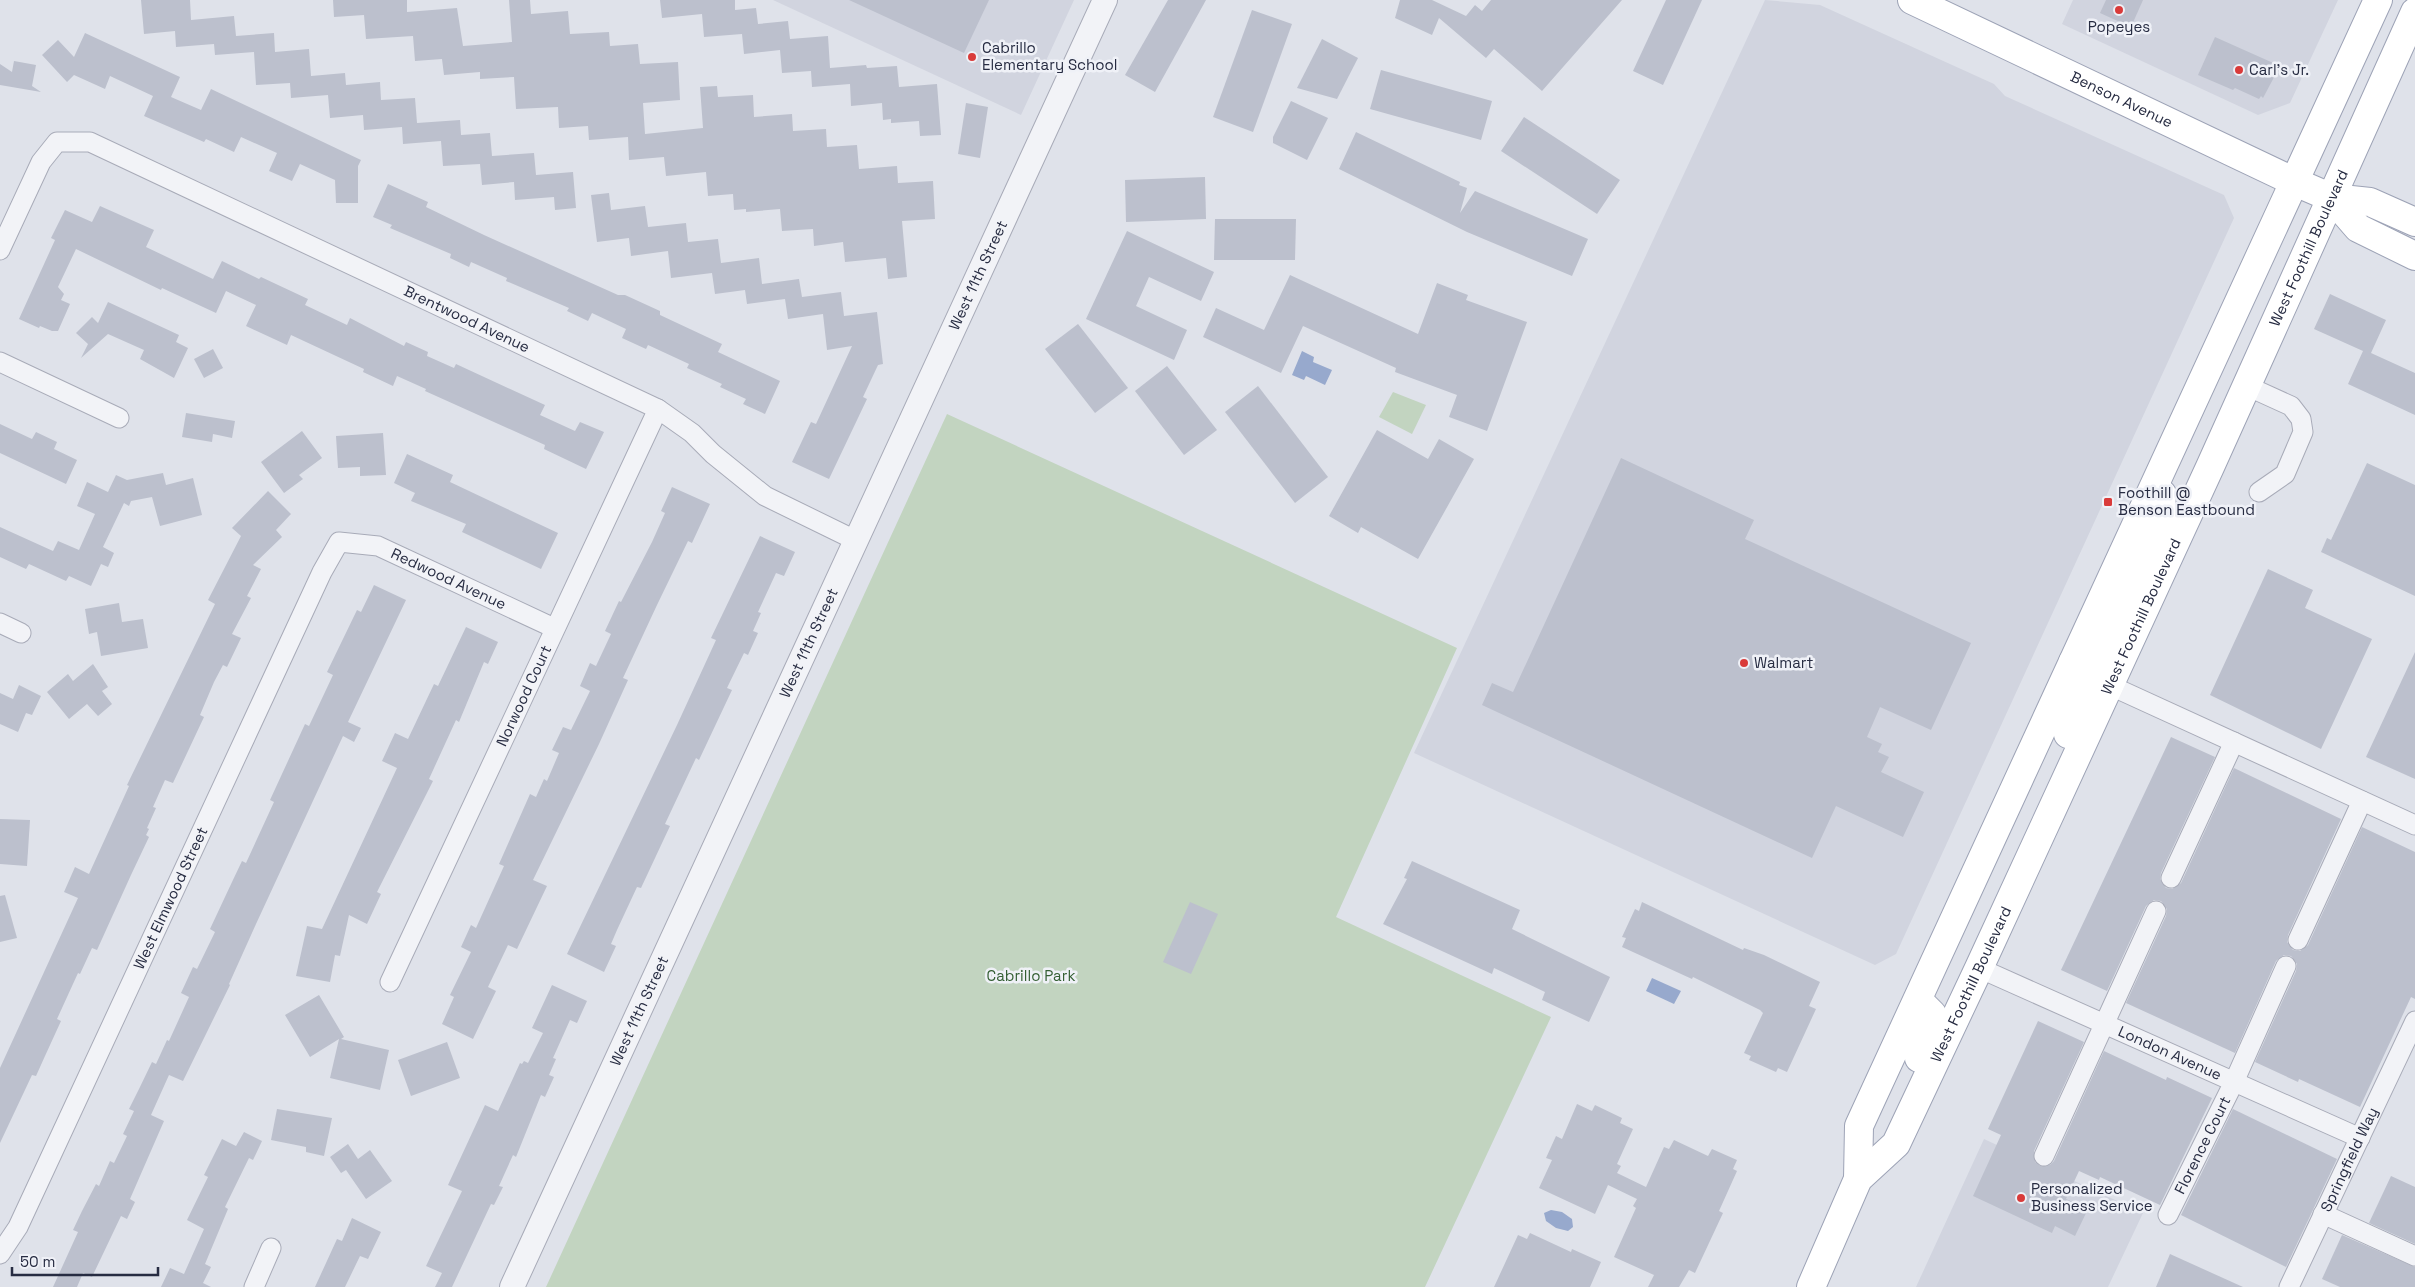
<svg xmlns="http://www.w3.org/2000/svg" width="2415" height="1287" font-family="'Space Grotesk',sans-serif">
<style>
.built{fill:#d1d4df}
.green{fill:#c2d4c0}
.water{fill:#97a9cd}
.building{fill:#bcc0cd}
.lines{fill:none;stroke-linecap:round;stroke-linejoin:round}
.minor-casing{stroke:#a8abb8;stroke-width:21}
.tertiary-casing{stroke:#a8abb8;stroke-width:26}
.primary-casing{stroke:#9da3b6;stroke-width:30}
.minor{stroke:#f2f3f7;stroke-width:19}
.tertiary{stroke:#f2f3f7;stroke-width:24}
.primary{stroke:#fff;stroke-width:28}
.poi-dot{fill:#d93b3a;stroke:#eff1f7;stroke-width:2}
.labels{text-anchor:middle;stroke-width:5;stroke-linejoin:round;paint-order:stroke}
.poi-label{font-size:15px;fill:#272c42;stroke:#eff1f7;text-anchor:start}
.street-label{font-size:15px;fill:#272c42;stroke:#eff1f7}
.park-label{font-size:15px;fill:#345f33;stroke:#eff1f7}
</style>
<rect width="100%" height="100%" fill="#dfe2ea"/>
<!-- built -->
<g class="built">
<path d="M773 0H1074L1021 115Z"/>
<path d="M1765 0 1820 5 1994 84 2005 96 2224 195 2234 218 1896 954 1875 965 1414 753Z"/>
<path d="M2073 0H2338L2290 103 2258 115 2062 24Z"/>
<path d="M1984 1139 2143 1213 2108 1287H1916Z"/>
</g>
<!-- green -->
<g class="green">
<path d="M1393 392 1426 405 1412 434 1379 417Z"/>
<path d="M947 414 1457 648 1336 917 1551 1017 1425 1287H546Z"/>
</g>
<!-- water -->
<g class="water">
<path d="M1302 351 1314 357 1313 362 1332 370 1325 385 1306 376 1304 380 1292 375Z"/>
<path d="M1652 978 1681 991 1674 1004 1646 991Z"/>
<path d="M1551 1210 1562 1212 1572 1219 1573 1227 1568 1231 1556 1228 1546 1221 1544 1213Z"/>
</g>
<!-- building -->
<g class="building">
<path d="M141 0H190L191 20 234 16 236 36 274 33 275 52 309 49 311 76 345 73 346 85 380 82 381 100 415 98 417 123 460 120 461 135 490 133 492 156 534 153 536 175 573 172 576 208 555 210 554 197 515 200 514 182 482 185 480 164 443 166 441 141 403 144 402 127 364 130 363 115 330 118 328 95 291 98 290 83 256 85 254 52 215 55 214 44 176 47 175 31 144 34Z"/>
<path d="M333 0H407V12L457 8 463 46 512 42 509 0H530L531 14 568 11 570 34 609 32 610 46 638 44 640 64 678 62 680 100 643 103 645 134 703 128 700 87 717 86 718 97 753 95 754 117 792 114 793 131 826 129 827 147 857 145 859 169 897 166 898 183 933 181 935 219 902 221 907 277 888 279 886 258 845 262 843 242 814 246 813 229 782 231 780 209 746 212V209L734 210 733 194 708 196 706 172 666 176 664 157 629 160 628 137 589 140 588 126 559 128 558 107 516 109 514 77 480 79V72L444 75 442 59 415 61 413 36 366 39 364 15 334 17Z"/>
<path d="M660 0H735V10L756 8 758 24 788 21 790 39 828 36 830 68 866 65 867 68 897 66 899 87 937 84 941 135 920 136 919 121 891 123V119L883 120 882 103 851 106 850 84 812 87 811 71 782 73 780 50 744 54 742 34 704 37 702 14 662 18Z"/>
<path d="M849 0H989L964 53Z"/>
<path d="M1168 0H1206L1155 92 1125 75Z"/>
<path d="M1400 0H1432L1466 16 1475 5 1482 11 1491 0H1622L1542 91 1494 49 1486 58 1439 18 1432 35 1395 18Z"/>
<path d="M1666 0H1702L1663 85 1633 71Z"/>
<path d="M2106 0H2143L2131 27 2100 13Z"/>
<path d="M1252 10 1292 24 1253 132 1213 117Z"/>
<path d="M85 33 180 77 171 97 201 110 211 89 361 160 358 166V203H336L335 180 300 164 292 181 269 171 277 153 241 137 234 152 206 139 204 142 144 116 153 96 110 76 105 89 74 75 67 82 42 55 58 40 74 57Z"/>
<path d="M2215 37 2280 66 2263 98 2261 96 2259 99 2235 88 2233 90 2198 75Z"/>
<path d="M1322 39 1358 58 1337 99 1297 88Z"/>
<path d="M14 61 36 65 32 86 41 92 0 85V64L12 72Z"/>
<path d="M1381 70 1492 101 1481 140 1370 109Z"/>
<path d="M1291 101 1328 118 1307 160 1273 143V137Z"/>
<path d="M966 103 988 107 980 158 958 154Z"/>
<path d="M1524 117 1620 180 1597 214 1501 151Z"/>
<path d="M1356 132 1460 182 1459 185 1467 188 1460 213 1475 191 1588 239 1572 276 1467 232 1339 169Z"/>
<path d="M1205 177 1206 219 1126 222 1125 180Z"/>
<path d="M388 184 428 202 426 207 484 235 618 295H625L660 311V315L722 344 718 352 780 381 765 414 743 404 746 399 720 387 722 384 687 368 689 364 648 345 646 349 622 338 626 329 592 313 588 321 567 311 569 308 506 281 507 278 471 262 469 267 450 258 451 254 390 228 392 225 373 217Z"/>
<path d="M609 193 611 210 645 206 648 227 686 223 688 242 718 239 721 263 759 258 762 284 799 279 802 297 841 292 844 316 877 312 883 364 878 365 863 397 867 399 829 479 792 462 811 422 816 424 852 346 827 350 823 314 788 319 785 299 747 304 745 290 715 294 712 273 671 278 668 251 631 256 629 238 597 242 591 195Z"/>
<path d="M100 206 154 230 146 247 213 279 222 261 259 279 261 277 308 299 305 305 347 325 350 318 404 346 406 342 428 352 427 356 454 368 456 364 545 405 540 415 575 431 580 422 604 432 586 469 544 449 545 445 425 391 426 389 397 376 393 386 363 372 364 369 291 335 287 345 246 326 256 305 226 291 216 313 162 288 161 290 76 249 58 287 64 294 61 300 70 304 58 331H52L40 326 39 328 19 319 55 240 51 238 65 210 92 222Z"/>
<path d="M1215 219H1296L1295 260H1214Z"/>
<path d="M1127 231 1214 272 1201 301 1149 277 1136 306 1187 330 1174 360 1086 319Z"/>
<path d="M1290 275 1418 334 1437 283 1468 295 1466 300 1527 322 1487 431 1449 417 1457 395 1395 372 1396 368 1303 326 1281 373 1203 337 1216 308 1264 330Z"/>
<path d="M2330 294 2386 320 2371 353 2415 373V415L2348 384 2363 351 2314 329Z"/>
<path d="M108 302 179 335 176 342 188 348 174 378 140 359 144 350 108 334 81 358 88 344 76 333 92 317 98 323Z"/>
<path d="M1078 324 1128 388 1095 413 1045 349Z"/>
<path d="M213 349 223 368 204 378 194 359Z"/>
<path d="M1167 366 1217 430 1184 455 1135 391Z"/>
<path d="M1258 386 1328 477 1295 503 1225 412Z"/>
<path d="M186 413 235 421 232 438 213 434 212 442 182 437Z"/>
<path d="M0 424 32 439 36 432 57 442 54 449 77 460 66 484 0 453Z"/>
<path d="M1377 430 1428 459 1439 439 1474 459 1418 559 1361 527 1358 533 1329 516Z"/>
<path d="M302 431 322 458 299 475 303 479 284 493 261 462Z"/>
<path d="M383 433 386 475 360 476V467L338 468 336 436Z"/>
<path d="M407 454 453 475 450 482 558 533 541 569 462 532 466 524 411 501 415 493 394 483Z"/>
<path d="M1621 458 1754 520 1745 539 1971 643 1931 730 1880 707 1867 737 1882 744 1878 752 1889 757 1881 772 1924 792 1903 837 1836 806 1812 858 1482 705 1492 683 1513 692Z"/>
<path d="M2367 463 2415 485V596L2321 552 2327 538 2331 540Z"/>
<path d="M163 473 166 485 193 478 202 515 160 526 152 497 131 501 129 506 124 503 103 547 114 553 108 567 101 564 91 586 69 576 66 581 29 564 26 569 0 557V527L53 551 58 541 79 550 95 514 77 506 87 482 108 492 116 475 127 480Z"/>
<path d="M672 487 710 504 692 543 688 541 657 605 623 678 628 680 599 744 533 880 547 886 517 949 508 945 488 987 496 991 473 1039 442 1024 454 997 450 995 471 952 461 947 471 925 476 928 504 866 499 864 530 794 536 797 544 779 547 781 559 753 552 750 563 727 571 730 590 691 580 686 590 663 596 666 611 634 605 631 619 601 621 602 652 542 665 513 661 511Z"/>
<path d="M268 491 291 514 276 530 282 537 253 565 261 569 247 596 251 598 232 634 241 638 227 667 223 665 214 682 200 715 204 717 173 783 165 780 153 807 156 808 147 828 149 829 146 835 149 837 131 875 97 950 92 948 80 974 78 973 57 1019 61 1021 45 1056 36 1076 32 1075 0 1143V1068L78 898 64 892 75 867 89 874 129 786 127 785 215 604 208 600 241 536 232 528Z"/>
<path d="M760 536 795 552 784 576 776 573 758 612 761 613 753 631 758 633 748 655 744 653 727 688 732 690 699 760 696 758 665 824 670 826 641 888 637 887 617 930 611 944 616 946 604 972 567 954 677 725 716 640 711 638Z"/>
<path d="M2268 569 2313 590 2305 608 2372 639 2321 749 2210 695Z"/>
<path d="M374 585 406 600 348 722 361 728 354 742 343 736 256 924 229 984 230 985 183 1081 169 1075 151 1115 164 1121 130 1199 135 1202 127 1219 121 1216 92 1277 83 1273 77 1287H53L78 1232 73 1230 82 1211 96 1184 99 1186 110 1161 114 1163 127 1136 123 1134 134 1111 129 1109 139 1089 152 1062 156 1064 167 1040 169 1041 189 997 181 993 193 967 197 969 215 932 210 929 232 882 242 861 246 863 274 802 270 800 305 724 309 726 333 675 327 672 357 610 361 612Z"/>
<path d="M119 603 122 622 143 619 148 648 101 656 97 632 89 634 85 609Z"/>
<path d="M466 627 498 642 488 664 484 662 459 722 456 720 429 779 433 781 377 892 381 894 367 924 349 915 340 956 335 955 330 982 296 976 307 926 322 929 397 768 382 761 395 733 408 739 434 684 438 686Z"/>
<path d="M2415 652V779L2366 757Z"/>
<path d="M93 664 108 687 102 691 112 704 98 716 87 704 69 719 47 692 68 674 73 681Z"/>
<path d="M19 685 41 696 32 715 26 713 18 732 0 724V693L13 699Z"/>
<path d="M2171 737 2215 757 2161 873 2160 879 2166 888 2172 889 2181 883 2234 768 2341 819 2288 935 2287 942 2293 950 2300 951 2308 945 2362 827 2415 852V999L2411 997 2360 1107 2299 1079 2298 1082 2255 1062 2296 971 2297 964 2291 956 2284 955 2276 961 2235 1053 2126 1003 2166 916 2167 909 2161 901 2154 900 2146 906 2107 991 2061 970Z"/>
<path d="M0 819 30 820 27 866 0 864Z"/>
<path d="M1412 861 1520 910 1512 929 1610 977 1589 1022 1542 1000 1545 992 1494 968 1492 974 1383 924 1407 879 1404 878Z"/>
<path d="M5 895 17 938 0 942V896Z"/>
<path d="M1190 902 1218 914 1191 974 1163 962Z"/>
<path d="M1642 902 1743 950 1744 948 1764 955 1820 982 1809 1006 1816 1009 1787 1072 1778 1068 1776 1072 1749 1060 1751 1056 1744 1053 1763 1013 1760 1010 1693 977 1692 979 1622 947 1626 938 1622 937 1635 909 1639 911Z"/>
<path d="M552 985 587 1001 577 1023 570 1020 553 1058 556 1059 549 1075 554 1077 545 1097 541 1095 516 1157 513 1155 499 1186 503 1187 494 1205 491 1204 452 1287H435L442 1273 426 1266 462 1191 448 1185 485 1105 498 1111 520 1063 522 1064 524 1061 528 1063 543 1033 532 1028Z"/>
<path d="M319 995 344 1037 341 1039 389 1050 380 1090 330 1078 339 1039 310 1057 285 1015Z"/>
<path d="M2038 1021 2084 1042 2034 1151 2035 1162 2040 1166 2050 1165 2054 1161 2104 1051 2166 1080 2167 1077 2212 1098 2160 1205 2100 1177 2099 1180 2079 1171 2066 1199 2088 1209 2075 1236 2055 1226 2052 1233 1973 1196 2001 1135 1988 1129Z"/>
<path d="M447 1042 460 1078 411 1096 398 1060Z"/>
<path d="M1577 1104 1592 1111 1595 1105 1622 1118 1620 1123 1633 1129 1617 1164 1621 1166 1617 1173 1646 1187 1664 1147 1669 1149 1674 1140 1708 1156 1712 1149 1737 1160 1733 1169 1737 1171 1719 1211 1723 1213 1695 1273 1689 1270 1679 1287H1648L1654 1275 1614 1257 1636 1208 1633 1206 1637 1199 1608 1185 1595 1214 1539 1188 1552 1160 1546 1158 1556 1136 1562 1139Z"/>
<path d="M277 1109 332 1118 324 1156 306 1152V1147L271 1140Z"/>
<path d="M2233 1109 2337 1159 2286 1267 2181 1215Z"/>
<path d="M244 1132 262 1141 253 1160 249 1158 225 1207 228 1209 205 1264 211 1267 203 1283 211 1287H161L170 1268 184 1274 204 1229 187 1220 208 1177 204 1175 222 1139 236 1146Z"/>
<path d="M348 1144 358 1159 370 1150 392 1181 366 1199 346 1170 341 1173 330 1157Z"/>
<path d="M2391 1176 2415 1187V1244L2369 1223Z"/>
<path d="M352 1218 381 1232 368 1259 360 1256 345 1287H315L337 1239 342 1241Z"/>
<path d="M1530 1233 1571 1252 1572 1249 1601 1262 1590 1287H1494L1518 1235 1527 1239Z"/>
<path d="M2342 1235 2415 1267V1287H2340L2322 1279Z"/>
<path d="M2170 1254 2243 1287H2156Z"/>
</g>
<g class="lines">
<defs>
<g id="minor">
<path id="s1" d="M0 250 41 162 57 142H90L658 409 692 433 713 454 765 496 855 540"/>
<path d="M0 362 119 418"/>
<path d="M2247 386 2291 406 2301 419 2303 432 2285 474 2259 492"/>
<path d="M0 623 21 633"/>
<path d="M2109 685 2415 825"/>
<path d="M2171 878 2234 742"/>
<path d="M2298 940 2362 801"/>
<path id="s2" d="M1979 968 2360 1138"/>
<path id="s3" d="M390 982 658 409"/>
<path d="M2044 1156 2156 911"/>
<path d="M2323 1214 2415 1256"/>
<path id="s4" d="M2168 1215 2234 1082 2286 966"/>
<path id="s5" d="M0 1254 18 1227 322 572 339 542 378 546 554 628"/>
<path d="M254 1287 271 1248"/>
<path id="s6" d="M2289 1287 2415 1021"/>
</g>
<g id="tertiary">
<path id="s7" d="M512 1287 1105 0"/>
</g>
<g id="primary">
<path id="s8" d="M1912 0 2295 182 2332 198 2370 202 2415 222"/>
<path d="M2332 198 2358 228 2415 256"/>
<path d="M2109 685 2102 678 2098 665 2161 510 2162 494"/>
<path d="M2068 734 2087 682 2082 672 2073 662"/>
<path d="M1918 1000 1932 1014 1930 1032 1919 1058"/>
<path d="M1858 1179 1859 1126 2378 0"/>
<path id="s9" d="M1811 1287 1858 1179 1896 1144 1979 968 2210 467 2415 12"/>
</g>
</defs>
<!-- minor casing -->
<use href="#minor" class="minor-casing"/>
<!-- tertiary casing -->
<use href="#tertiary" class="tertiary-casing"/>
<!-- primary casing -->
<use href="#primary" class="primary-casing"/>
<!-- minor -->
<use href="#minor" class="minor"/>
<!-- tertiary -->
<use href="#tertiary" class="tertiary"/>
<!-- primary -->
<use href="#primary" class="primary"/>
</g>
<!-- markers -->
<g class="poi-dot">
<circle cx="2119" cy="10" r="5"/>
<circle cx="972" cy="57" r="5"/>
<circle cx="2239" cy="70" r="5"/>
<rect x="2103" y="497" width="10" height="10" rx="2.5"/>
<circle cx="1744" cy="663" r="5"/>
<circle cx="2021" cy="1198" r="5"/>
</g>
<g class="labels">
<!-- poi labels -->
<g class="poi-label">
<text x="2119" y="32" text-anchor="middle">Popeyes</text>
<text x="982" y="53">Cabrillo<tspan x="982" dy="17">Elementary School</tspan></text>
<text x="2249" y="75">Carl's Jr.</text>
<text x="2118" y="498">Foothill @<tspan x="2118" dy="17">Benson Eastbound</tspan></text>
<text x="1754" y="668">Walmart</text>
<text x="2031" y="1194">Personalized<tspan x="2031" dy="17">Business Service</tspan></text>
</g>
<!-- street labels -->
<g class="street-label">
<text dy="5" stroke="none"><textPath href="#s8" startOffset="232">Benson Avenue</textPath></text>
<text dy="5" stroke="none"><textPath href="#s9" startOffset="1156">West Foothill Boulevard</textPath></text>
<text dy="5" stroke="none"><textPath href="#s7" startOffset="1114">West 11th Street</textPath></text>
<text dy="5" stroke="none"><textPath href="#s1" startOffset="572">Brentwood Avenue</textPath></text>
<text dy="5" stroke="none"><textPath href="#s5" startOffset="906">Redwood Avenue</textPath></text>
<text dy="5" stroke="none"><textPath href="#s9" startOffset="751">West Foothill Boulevard</textPath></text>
<text dy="5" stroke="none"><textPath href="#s7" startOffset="709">West 11th Street</textPath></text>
<text dy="5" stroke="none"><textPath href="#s3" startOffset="316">Norwood Court</textPath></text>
<text dy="5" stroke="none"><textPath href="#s5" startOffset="395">West Elmwood Street</textPath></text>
<text dy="5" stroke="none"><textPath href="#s9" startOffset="346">West Foothill Boulevard</textPath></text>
<text dy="5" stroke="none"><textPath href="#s7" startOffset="304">West 11th Street</textPath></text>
<text dy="5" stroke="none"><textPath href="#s2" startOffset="209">London Avenue</textPath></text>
<text dy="5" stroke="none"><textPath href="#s4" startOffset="78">Florence Court</textPath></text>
<text dy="5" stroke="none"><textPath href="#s6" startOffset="141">Springfield Way</textPath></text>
</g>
<!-- park labels -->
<g class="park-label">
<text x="1031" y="981">Cabrillo Park</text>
</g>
</g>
<!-- scale -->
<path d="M12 1267v8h146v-8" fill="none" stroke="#272c42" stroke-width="2.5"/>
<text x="20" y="1267" font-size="15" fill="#272c42" stroke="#eff1f7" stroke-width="4" paint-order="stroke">50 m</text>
</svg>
